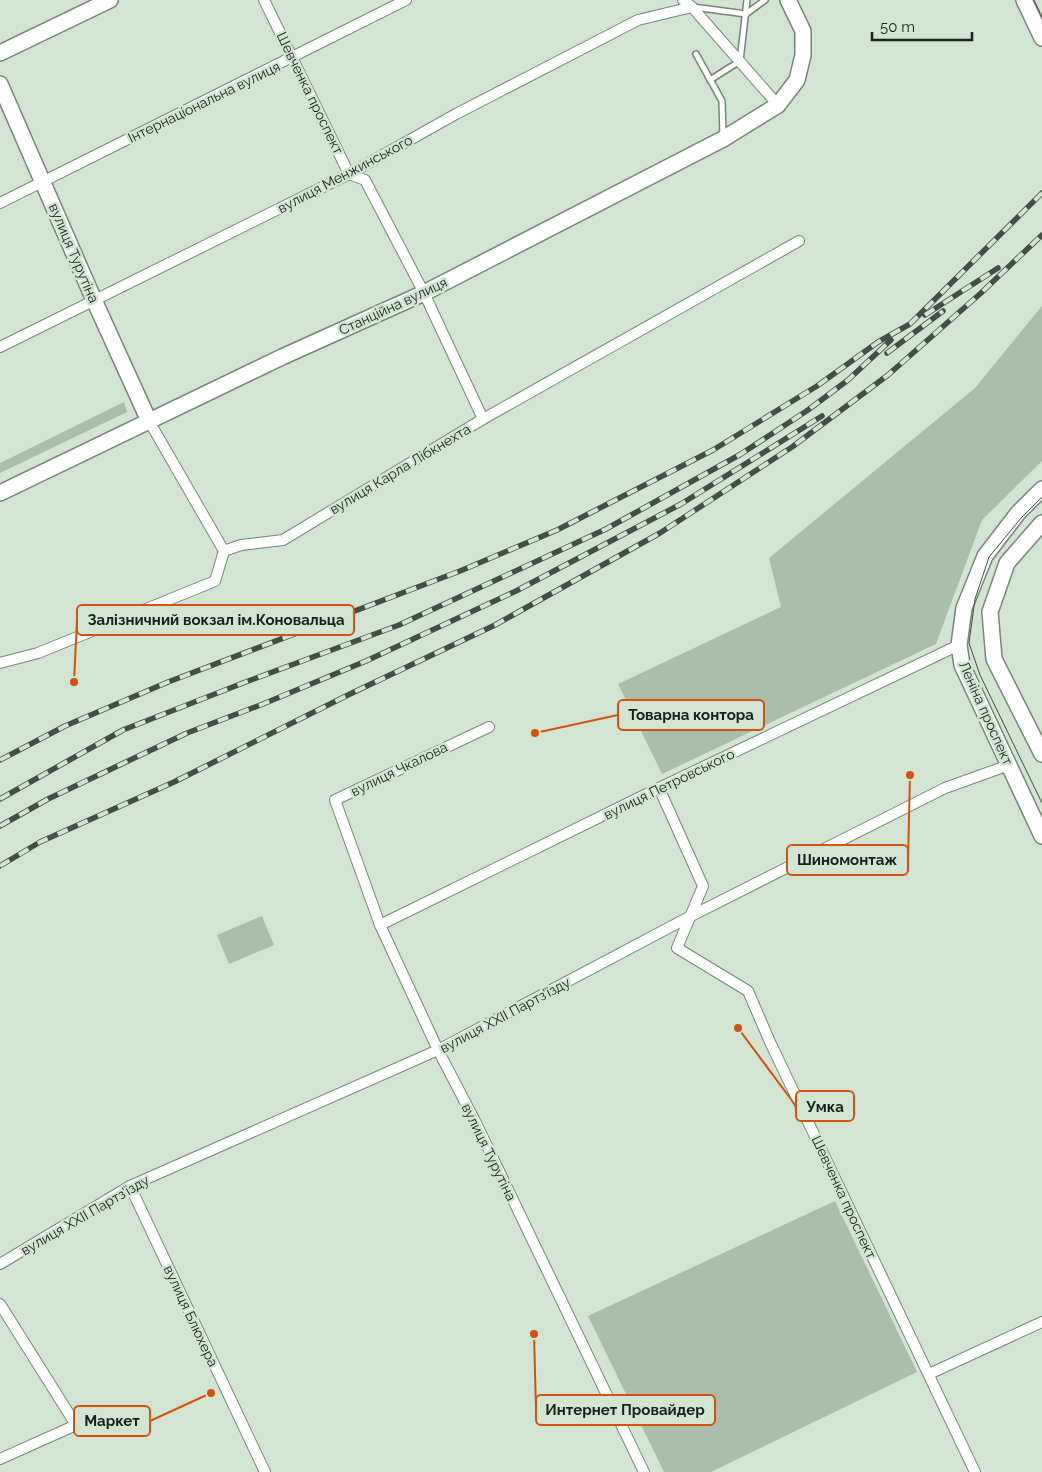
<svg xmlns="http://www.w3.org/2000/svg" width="1042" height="1472" font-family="Raleway,sans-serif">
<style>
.green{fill:#abbeab}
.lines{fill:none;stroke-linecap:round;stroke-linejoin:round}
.lane-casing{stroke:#758775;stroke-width:8}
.street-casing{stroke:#758775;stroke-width:12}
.secondary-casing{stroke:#758775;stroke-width:18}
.lane{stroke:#fff;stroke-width:5}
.street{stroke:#fff;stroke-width:10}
.secondary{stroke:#fff;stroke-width:15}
.tram{stroke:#444e44;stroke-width:1}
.rail-casing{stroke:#444e44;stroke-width:5.5}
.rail{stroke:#d1e5d2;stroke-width:4;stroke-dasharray:11;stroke-linecap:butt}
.labels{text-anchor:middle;stroke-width:5;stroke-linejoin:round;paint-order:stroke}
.street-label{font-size:14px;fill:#192019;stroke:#d1e5d2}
.leader{fill:none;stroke:#d3530d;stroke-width:2}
.callout-dot{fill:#d3530d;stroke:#d1e5d2;stroke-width:2}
.callout{fill:#d1e5d2;stroke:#d3530d;stroke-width:2}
.callout-label{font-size:15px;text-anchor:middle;font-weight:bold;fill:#192019}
</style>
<rect width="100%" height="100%" fill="#d1e5d2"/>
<!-- green -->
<g class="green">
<path d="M1042 306V461L982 520 936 644 662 774 618 684 781 607 769 558 975 388Z"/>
<path d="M124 402 127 412 0 473V463Z"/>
<path d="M262 916 274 945 229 964 217 935Z"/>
<path d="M835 1201 917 1372 711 1472H664L588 1316Z"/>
</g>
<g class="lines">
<defs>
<g id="lane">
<path d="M693 7 746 14 765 0"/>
<path d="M696 54 722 101 723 136"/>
<path d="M710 80 740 61 747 0"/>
</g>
<g id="street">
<path d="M264 0 349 174 365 180 424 293 483 419"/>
<path d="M683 0 692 7 778 105"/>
<path d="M0 203 406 0"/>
<path d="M0 347 349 174 456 114 638 20 692 7"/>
<path d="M149 421 224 551"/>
<path d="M0 663 38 653 215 581 224 551 241 545 283 540 483 419 799 241"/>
<path d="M489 727 335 800 380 925 438 1050 475 1121 644 1472"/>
<path d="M659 788 703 886 677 948 748 991 770 1042 975 1472"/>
<path d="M380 925 659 788 959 645"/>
<path d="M130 1186 265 1472"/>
<path d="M0 1264 130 1186 438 1050 689 917 945 788 1009 765"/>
<path d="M0 1304 76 1425 0 1459"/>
<path d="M929 1374 1042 1322"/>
</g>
<g id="secondary">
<path d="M1024 0 1042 38"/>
<path d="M0 53 110 0"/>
<path d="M0 84 94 300 149 421"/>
<path d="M1042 489 1018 513 985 556 964 608 959 645 962 665 1042 836"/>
<path d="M0 493 282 357 424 293 723 139 778 105 797 80 803 55V31L788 0"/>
<path d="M1042 523 1007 563 990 612 994 659 1042 754"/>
</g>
</defs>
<!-- lane casing -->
<use href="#lane" class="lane-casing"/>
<!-- street casing -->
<use href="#street" class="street-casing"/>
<!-- secondary casing -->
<use href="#secondary" class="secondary-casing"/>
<!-- lane -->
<use href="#lane" class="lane"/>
<!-- street -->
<use href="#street" class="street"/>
<!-- secondary -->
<use href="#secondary" class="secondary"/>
<!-- tram -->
<g class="tram">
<path d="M1034 0 1042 17"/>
<path d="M1042 497 1022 517 989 557 975 599 969 643 980 675 1042 803"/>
</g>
<defs>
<g id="rail">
<path d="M925 315 998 268"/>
<path d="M887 353 943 311"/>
<path d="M0 760 65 726 168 682 460 571 557 530 713 450 817 386 878 342 910 324 1042 193"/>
<path d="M0 799 123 730 243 683 399 625 606 529 741 454 808 410 848 380 891 340"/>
<path d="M0 826 48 799 187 733 263 704 366 661 516 591 681 504 822 416"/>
<path d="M0 866 40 842 174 782 350 694 495 625 660 533 792 447 888 375 981 293 1042 235"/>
</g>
</defs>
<!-- rail casing -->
<use href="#rail" class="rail-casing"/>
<!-- rail -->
<use href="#rail" class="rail"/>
</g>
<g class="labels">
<!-- street labels -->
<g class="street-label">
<text transform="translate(310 93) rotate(64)" y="5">Шевченка проспект</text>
<text transform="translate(204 102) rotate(-26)" y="5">Інтернаціональна вулиця</text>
<text transform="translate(345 174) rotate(-28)" y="5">вулиця Менжинського</text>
<text transform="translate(74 253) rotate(67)" y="5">вулиця Турутіна</text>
<text transform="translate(393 306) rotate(-25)" y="5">Станційна вулиця</text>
<text transform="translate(400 469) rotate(-31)" y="5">вулиця Карла Лібкнехта</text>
<text transform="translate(986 713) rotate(66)" y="5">Леніна проспект</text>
<text transform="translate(399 769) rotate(-26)" y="5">вулиця Чкалова</text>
<text transform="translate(669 784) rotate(-26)" y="5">вулиця Петровського</text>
<text transform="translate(505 1015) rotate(-28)" y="5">вулиця XXII Партз'їзду</text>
<text transform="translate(489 1152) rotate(64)" y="5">вулиця Турутіна</text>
<text transform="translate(844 1197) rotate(65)" y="5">Шевченка проспект</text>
<text transform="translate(85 1215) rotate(-30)" y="5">вулиця XXII Партз'їзду</text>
<text transform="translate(191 1316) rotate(65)" y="5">вулиця Блюхера</text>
</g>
</g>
<!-- callouts -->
<path class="leader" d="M74 682L77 620M535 733L618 715M910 775L908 860M738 1028L796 1106M534 1334L536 1410M211 1393L150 1421"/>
<g class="callout-dot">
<circle cx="74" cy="682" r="5"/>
<circle cx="535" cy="733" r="5"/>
<circle cx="910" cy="775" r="5"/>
<circle cx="738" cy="1028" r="5"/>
<circle cx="534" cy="1334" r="5"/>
<circle cx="211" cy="1393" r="5"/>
</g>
<g class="callout">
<rect x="77" y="605" width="277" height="30" rx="5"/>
<rect x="618" y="700" width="146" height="30" rx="5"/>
<rect x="787" y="845" width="121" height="30" rx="5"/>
<rect x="796" y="1091" width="58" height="30" rx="5"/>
<rect x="536" y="1395" width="179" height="30" rx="5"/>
<rect x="74" y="1406" width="76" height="30" rx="5"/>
</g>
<g class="callout-label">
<text x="216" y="625">Залізничний вокзал ім.Коновальца</text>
<text x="691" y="720">Товарна контора</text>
<text x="847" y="865">Шиномонтаж</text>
<text x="825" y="1112">Умка</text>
<text x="625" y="1415">Интернет Провайдер</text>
<text x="112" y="1426">Маркет</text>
</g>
<!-- scale -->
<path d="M872 32v8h100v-8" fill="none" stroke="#192019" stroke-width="2.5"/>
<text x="880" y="32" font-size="15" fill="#192019" stroke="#d1e5d2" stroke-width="4" paint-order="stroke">50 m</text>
</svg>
